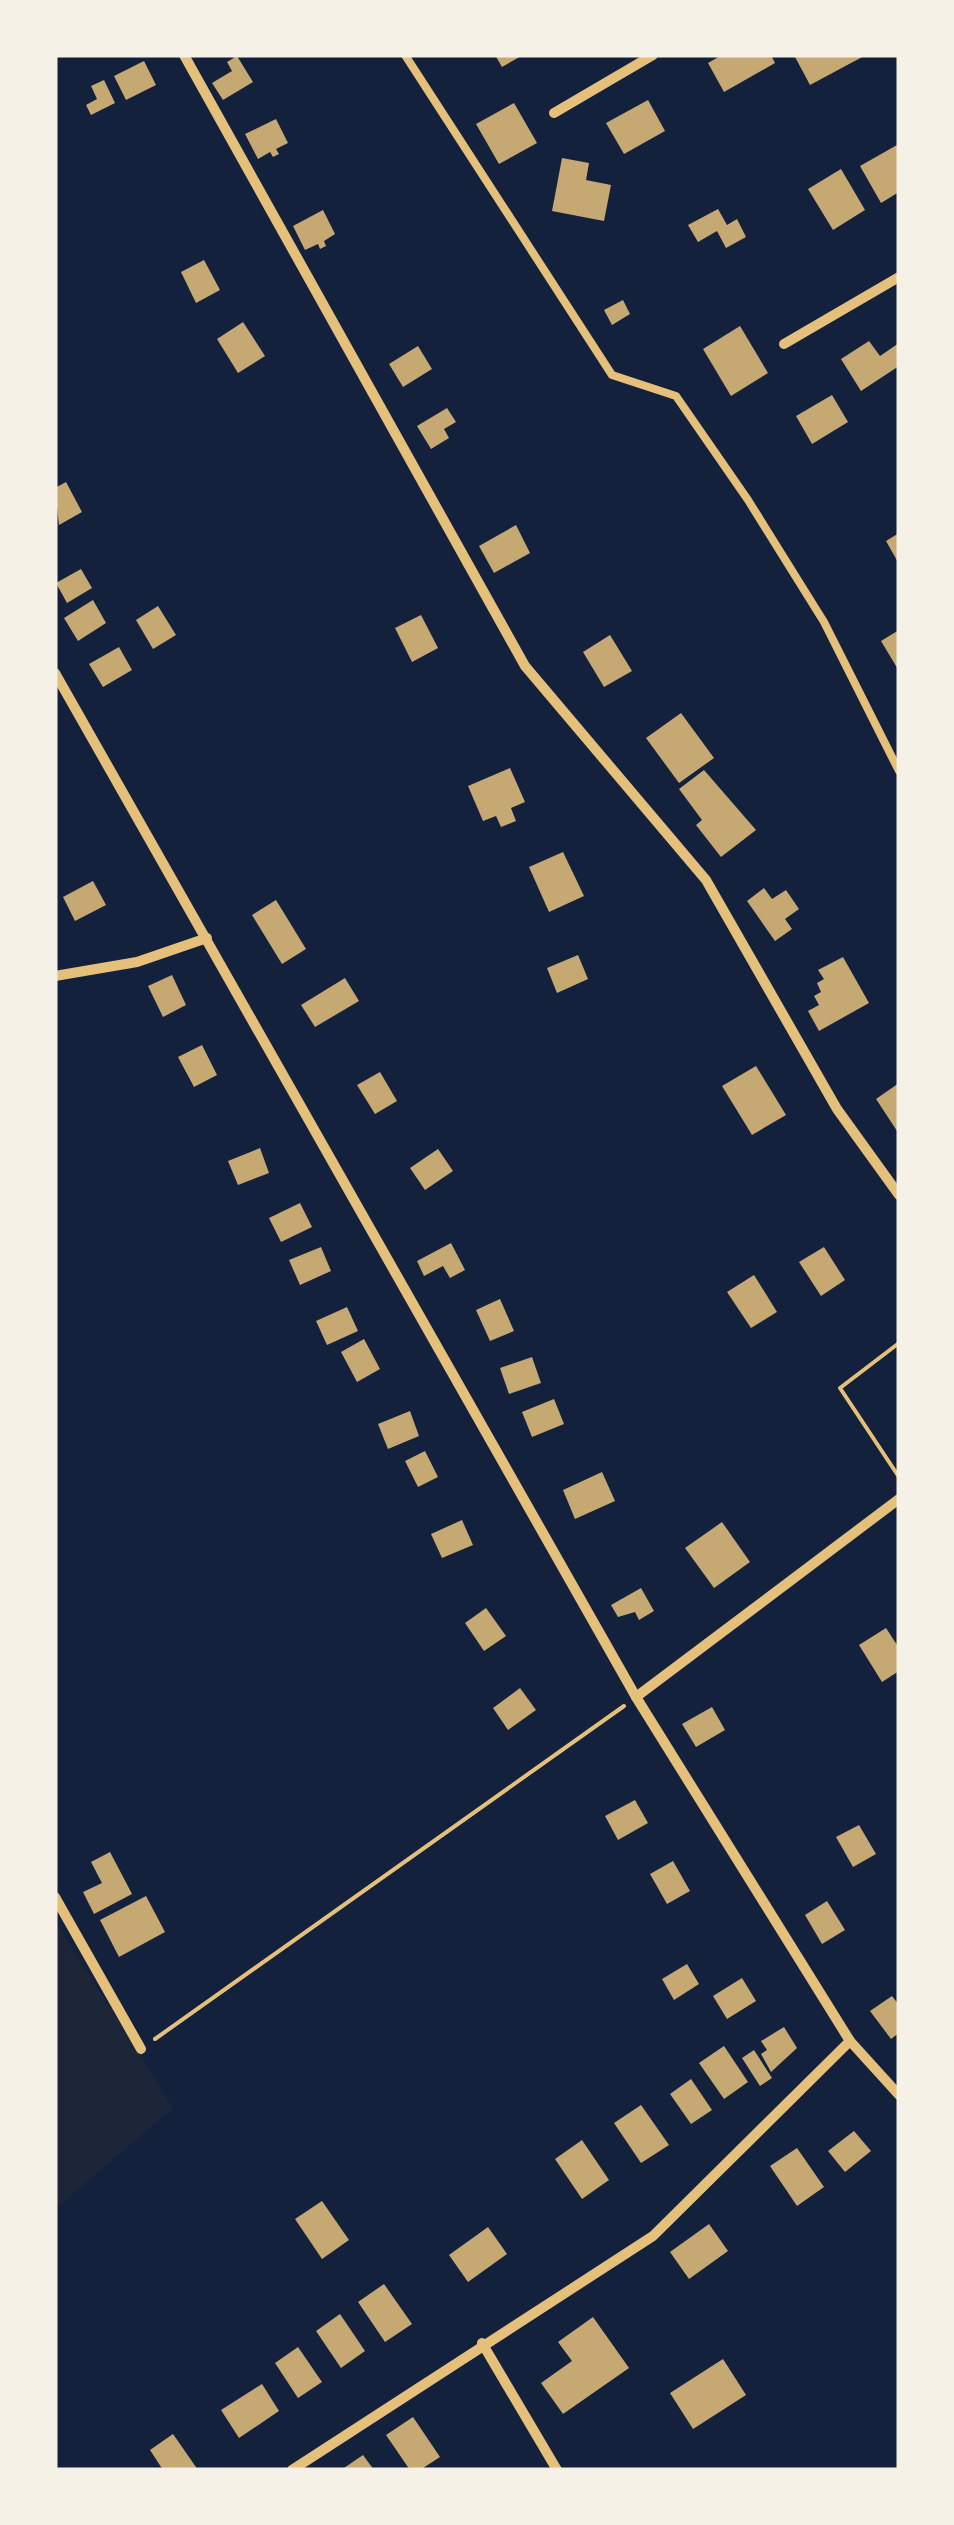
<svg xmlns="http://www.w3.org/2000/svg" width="954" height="2525" font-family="Inter,sans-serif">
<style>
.green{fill:#1d2539}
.building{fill:#c6a872}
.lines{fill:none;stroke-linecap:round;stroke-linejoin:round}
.path{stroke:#e5c07b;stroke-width:4}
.service{stroke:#e5c07b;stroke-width:8}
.minor{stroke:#e5c07b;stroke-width:10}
</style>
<rect width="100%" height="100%" fill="#14213d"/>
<!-- green -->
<path class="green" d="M55 1921 173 2108 55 2209Z"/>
<!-- building -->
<g class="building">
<path d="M495 55H523L502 67Z"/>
<path d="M722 55H771L775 63 724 92 708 63Z"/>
<path d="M794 55H866L810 85Z"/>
<path d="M237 56 253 82 223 100 212 83 232 71 227 62Z"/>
<path d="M144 61 156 85 126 100 114 76Z"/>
<path d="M104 80 115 103 91 115 86 105 97 99 91 86Z"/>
<path d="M648 100 665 131 624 154 606 123Z"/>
<path d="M514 103 537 143 499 164 476 124Z"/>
<path d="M276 119 288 143 276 149 279 154 273 157 270 152 258 159 245 134Z"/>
<path d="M897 145 899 192 881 203 860 166Z"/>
<path d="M562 158 589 163 586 180 611 185 604 221 552 211Z"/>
<path d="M841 169 865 210 833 230 808 189Z"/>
<path d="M718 209 727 225 737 219 746 237 726 248 717 231 698 242 688 225Z"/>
<path d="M323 210 335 234 324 241 326 246 320 249 318 244 305 250 293 226Z"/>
<path d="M204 260 220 290 196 303 181 272Z"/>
<path d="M623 300 630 314 612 325 604 310Z"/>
<path d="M243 322 265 356 238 373 217 339Z"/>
<path d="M740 326 768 373 731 396 703 349Z"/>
<path d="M869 341 880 356 899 343V366L861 391 841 359Z"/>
<path d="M418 346 432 369 403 387 389 364Z"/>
<path d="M832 395 848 422 812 444 796 416Z"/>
<path d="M447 408 456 422 444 429 449 438 431 449 417 426Z"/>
<path d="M66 482 82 512 59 525 55 488Z"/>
<path d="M516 525 530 553 494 573 479 546Z"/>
<path d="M899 533V564L886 541Z"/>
<path d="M81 569 92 588 67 603 56 583Z"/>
<path d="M93 600 106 623 78 641 64 618Z"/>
<path d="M158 606 176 635 153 649 136 620Z"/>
<path d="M421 615 438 648 412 662 395 628Z"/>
<path d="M899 630V671L881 641Z"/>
<path d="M610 635 632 671 604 687 583 652Z"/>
<path d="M119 647 132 670 103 687 89 664Z"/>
<path d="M681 713 714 758 679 783 646 738Z"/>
<path d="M510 768 525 802 511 808 516 821 501 827 496 816 483 821 468 786Z"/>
<path d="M704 770 756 830 721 857 696 825 702 820 679 789Z"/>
<path d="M563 852 584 896 549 912 529 867Z"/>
<path d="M93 881 106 905 75 921 63 897Z"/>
<path d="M764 888 772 899 786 890 799 909 785 919 792 929 775 941 747 901Z"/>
<path d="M276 900 306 949 282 964 252 915Z"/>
<path d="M578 955 588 979 557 993 547 968Z"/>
<path d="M843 957 869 1003 819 1031 808 1011 819 1005 814 996 821 992 817 983 824 979 818 970Z"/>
<path d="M172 975 186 1005 163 1017 148 986Z"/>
<path d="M345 978 359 1001 315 1027 301 1005Z"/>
<path d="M202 1045 217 1075 194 1087 178 1057Z"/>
<path d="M756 1066 786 1115 752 1135 722 1086Z"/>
<path d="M380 1072 397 1101 375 1114 357 1085Z"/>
<path d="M899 1083V1134L876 1099Z"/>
<path d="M260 1148 269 1173 238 1185 228 1161Z"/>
<path d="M438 1149 453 1171 425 1190 410 1168Z"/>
<path d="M300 1203 312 1227 281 1242 269 1218Z"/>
<path d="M451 1243 465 1270 450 1278 443 1266 424 1276 417 1261Z"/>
<path d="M321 1247 331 1271 300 1285 289 1260Z"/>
<path d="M824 1247 845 1280 821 1296 799 1262Z"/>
<path d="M754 1275 777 1312 751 1328 727 1292Z"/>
<path d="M500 1299 514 1331 490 1341 476 1310Z"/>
<path d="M347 1307 358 1331 327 1345 316 1321Z"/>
<path d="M364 1339 380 1369 357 1382 341 1352Z"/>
<path d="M532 1357 541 1383 509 1394 500 1368Z"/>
<path d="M554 1399 564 1424 532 1437 522 1412Z"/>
<path d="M410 1411 419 1436 388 1449 378 1424Z"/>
<path d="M425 1451 438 1477 418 1487 405 1461Z"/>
<path d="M602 1472 615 1501 575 1519 563 1490Z"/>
<path d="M462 1520 473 1545 442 1558 431 1534Z"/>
<path d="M722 1522 750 1562 714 1588 685 1548Z"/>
<path d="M641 1588 654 1611 639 1620 635 1612 618 1617 611 1605Z"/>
<path d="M486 1608 506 1636 484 1651 465 1623Z"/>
<path d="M886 1628 899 1648V1671L882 1682 859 1645Z"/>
<path d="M520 1688 536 1710 508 1730 493 1708Z"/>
<path d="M712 1707 725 1730 696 1747 682 1724Z"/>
<path d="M635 1800 648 1823 618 1840 605 1816Z"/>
<path d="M859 1825 876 1854 853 1867 836 1837Z"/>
<path d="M110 1852 132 1894 94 1914 83 1892 102 1883 91 1862Z"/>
<path d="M673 1861 690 1891 667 1904 650 1874Z"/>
<path d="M146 1896 165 1932 119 1957 100 1920Z"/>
<path d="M827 1901 845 1930 822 1944 805 1915Z"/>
<path d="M687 1964 699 1984 674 2000 662 1979Z"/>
<path d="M742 1978 756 2001 727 2019 713 1996Z"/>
<path d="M892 1996 899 2005V2033L891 2039 870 2011Z"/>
<path d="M784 2027 797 2048 771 2072 761 2054 767 2050 761 2041Z"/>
<path d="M724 2046 748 2082 724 2099 699 2063Z"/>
<path d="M754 2050 772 2078 760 2086 742 2058Z"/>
<path d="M691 2079 712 2110 691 2124 670 2094Z"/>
<path d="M641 2105 669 2145 641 2163 614 2123Z"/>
<path d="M854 2131 871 2151 845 2172 828 2151Z"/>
<path d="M582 2140 609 2180 582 2199 555 2159Z"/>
<path d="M797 2148 824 2187 797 2206 770 2166Z"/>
<path d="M322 2201 349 2240 322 2259 295 2219Z"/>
<path d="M709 2224 728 2251 689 2279 670 2252Z"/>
<path d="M488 2227 507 2254 468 2282 449 2255Z"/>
<path d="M384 2284 412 2324 385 2342 358 2302Z"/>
<path d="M340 2314 365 2351 341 2368 316 2331Z"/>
<path d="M593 2317 629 2368 563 2414 541 2383 572 2361 558 2342Z"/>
<path d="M298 2347 322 2382 298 2398 275 2363Z"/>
<path d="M723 2359 746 2395 693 2429 670 2393Z"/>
<path d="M262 2384 279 2411 239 2438 221 2410Z"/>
<path d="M413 2417 440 2457 420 2470H410L386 2435Z"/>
<path d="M173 2434 198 2470H163L150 2450Z"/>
<path d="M363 2455 374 2470H341Z"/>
</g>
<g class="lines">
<!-- path -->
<g class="path">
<path d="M899 1343 840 1388 899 1477"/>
<path d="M155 2039 624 1706"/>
</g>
<!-- service -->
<path class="service" d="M405 55 612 375 676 396 748 500 824 622 899 771"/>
<!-- minor -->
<g class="minor">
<path d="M184 55 525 666 706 880 837 1109 899 1195"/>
<path d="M554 113 653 55"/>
<path d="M784 344 899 277"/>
<path d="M55 673 636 1697 850 2041 899 2095"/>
<path d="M55 976 137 962 207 938"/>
<path d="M636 1697 899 1499"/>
<path d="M55 1897 141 2049"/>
<path d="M482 2343 557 2470"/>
<path d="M292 2470 653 2236 850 2041"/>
</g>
</g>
<!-- border -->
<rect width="954" height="2525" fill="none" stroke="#f6f1e7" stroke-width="115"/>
</svg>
